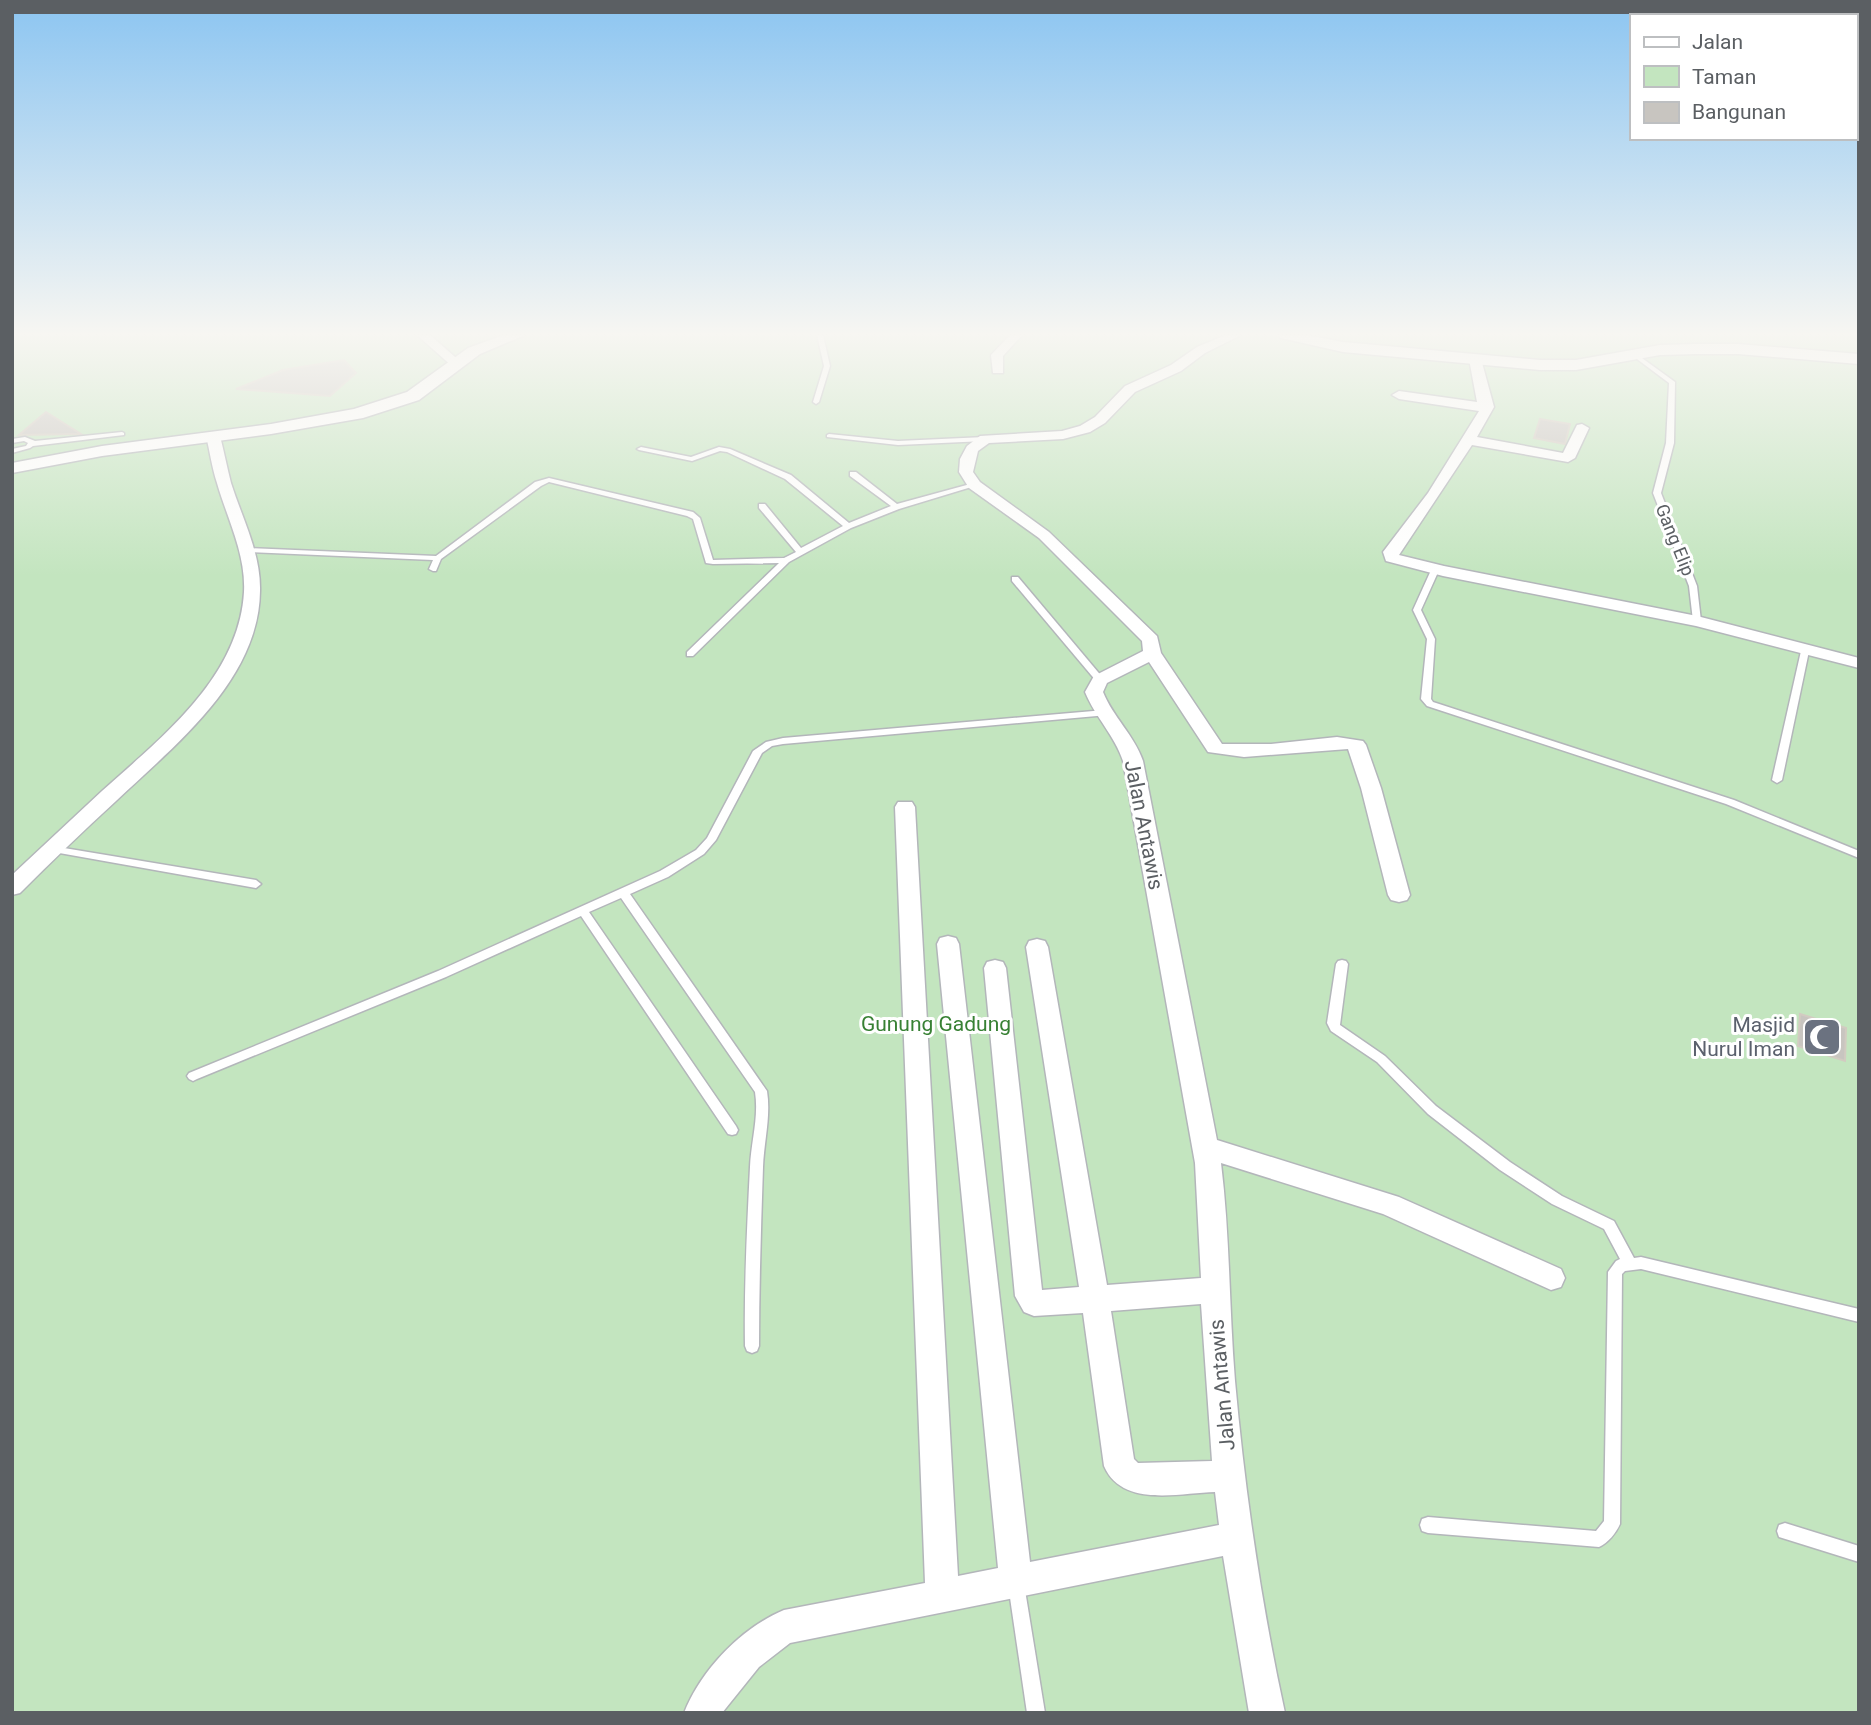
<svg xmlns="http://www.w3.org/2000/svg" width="1871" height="1725" font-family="Roboto,sans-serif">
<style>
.green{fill:#c3e5bf}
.building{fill:#c8c5c0;stroke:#d2cbc1;stroke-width:2}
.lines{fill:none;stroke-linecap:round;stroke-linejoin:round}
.service-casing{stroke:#b3b6ba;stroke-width:3}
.minor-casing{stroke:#b3b6ba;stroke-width:3}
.tertiary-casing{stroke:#b3b6ba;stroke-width:3}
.service{fill:#fff;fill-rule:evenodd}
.minor{fill:#fff;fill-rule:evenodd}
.tertiary{fill:#fff;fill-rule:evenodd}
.labels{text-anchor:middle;stroke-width:6;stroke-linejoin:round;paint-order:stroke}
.far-street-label{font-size:18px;fill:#5b5f63;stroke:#fff}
.street-label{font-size:21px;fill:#5b5f63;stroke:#fff}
.park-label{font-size:21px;fill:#388134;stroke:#fff}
.worship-label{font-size:21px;fill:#5b616d;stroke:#fff;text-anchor:end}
</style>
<rect width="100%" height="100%" fill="#eeeae3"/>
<!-- green -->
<rect class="green" x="12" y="335" width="1847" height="1378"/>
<!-- building -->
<g class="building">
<path d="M344 360 356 373 330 396 236 389 283 370Z"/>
<path d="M46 412 81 434 19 435Z"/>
<path d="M1540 419 1570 424 1565 444 1534 438Z"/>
<path d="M1800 1014 1846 1028 1845 1061 1798 1046Z"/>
</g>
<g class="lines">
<defs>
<g id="service">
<path d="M817 335H823L830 366 819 402 816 404 813 402 824 366Z"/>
<path d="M1635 353 1675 382 1674 443 1661 493 1697 586 1701 621 1697 624 1693 621 1689 586 1653 493 1666 443 1669 383 1633 356 1632 355Z"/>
<path d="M122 432 124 433V435L33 446 30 448 12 453V449L26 446 28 443 24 441 12 443V439L25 437 35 441Z"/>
<path d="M829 434 898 441 985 437 988 439 985 441 898 445 827 437V435Z"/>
<path d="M641 447 691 457 719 447 730 449 791 475 849 523 891 506 850 476V472H856L897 504 974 483 978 485 899 509 851 528 789 562 693 656H687V652L779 563 713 564 706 563 693 519 687 516 549 482 541 486 441 559 436 571H433L429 569 433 560 247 552 243 550 247 548 436 556 535 482 549 478 693 512 700 518 713 560 784 558 796 552 759 508V504H765L801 548 843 526 785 479 727 452 720 451 692 461 639 450 637 449Z"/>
<path d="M1432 568H1435L1439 570 1421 610 1435 639 1431 699 1433 702 1734 800 1859 851V858L1726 804 1427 706 1421 699 1427 639 1413 610Z"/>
<path d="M1012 577H1018L1103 678 1104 680 1103 682H1097L1012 581Z"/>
<path d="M1805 648 1809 651 1782 780 1777 783 1772 780 1801 651Z"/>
<path d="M1105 710 1108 711 1110 713 1108 715 783 744 772 746 762 753 716 840 704 854 668 877 630 894 767 1091C771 1116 764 1141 763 1167 761 1226 759 1286 759 1346L757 1351 752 1353 747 1351 745 1346C744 1286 747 1227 750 1167 751 1142 759 1117 755 1092L621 898 589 912 736 1126 738 1130 736 1134 732 1135 728 1134 581 916 446 977 197 1079 193 1081 189 1079 187 1076 189 1073 438 971 660 871 696 850 707 838 753 751 766 742 783 738Z"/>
<path d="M52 846 256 880 261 884 256 888 48 851 47 849 48 847Z"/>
<path d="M1342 960 1346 961 1348 964 1340 1025 1385 1056 1436 1106 1510 1162 1562 1196 1614 1221 1634 1258 1641 1257 1859 1309V1322L1641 1269 1625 1271 1622 1274 1620 1524C1616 1533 1608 1543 1599 1547L1428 1533 1422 1531 1420 1525 1422 1519 1428 1517 1596 1531 1604 1521 1608 1272 1616 1261 1620 1259 1604 1229 1552 1204 1500 1170 1428 1114 1377 1062 1331 1031 1327 1023 1336 964 1338 961Z"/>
<path d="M1785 1523 1859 1546V1562L1779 1537 1777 1531 1779 1525Z"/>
<path d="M1016 1576 1022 1578 1024 1584 1045 1713H1027L1008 1584 1010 1578Z"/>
</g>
<g id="minor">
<path d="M417 335H430L463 364 461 367H453Z"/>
<path d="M1010 335H1022L1003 356V373H993L991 355Z"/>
<path d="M1226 335H1241L1205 353 1181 371 1135 392 1105 423 1090 432 1063 439 989 443 978 451 973 472 980 482 1049 532 1157 636 1161 653 1222 744H1271L1337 737 1363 741 1366 745 1381 788 1410 895 1407 900 1399 902 1391 900 1388 895 1361 788 1348 749 1244 757 1208 752 1149 662 1107 683 1103 692C1113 717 1134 735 1143 761L1217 1140 1399 1197 1561 1269 1565 1278 1561 1287 1551 1290 1383 1214 1221 1163C1230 1235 1229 1308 1235 1381 1245 1492 1261 1603 1285 1713H1249L1223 1556 790 1643 759 1667 722 1713H684C701 1670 741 1628 784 1610L925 1583 895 807 898 802H912L915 807 958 1576 998 1568 937 944 940 938 948 936 956 938 959 944 1030 1562 1219 1525 1215 1492C1179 1493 1122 1508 1104 1466L1083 1313 1034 1316 1024 1312 1015 1296 984 968 987 962 995 960 1003 962 1006 968 1042 1290 1079 1287 1026 947 1029 941 1037 939 1045 941 1048 947 1107 1285 1201 1278 1195 1163 1123 761C1115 736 1095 717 1085 692L1094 676 1143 651 1142 641 1039 538 969 488 959 472 960 459 967 446 980 436 1062 431 1080 426 1095 417 1125 386 1171 365 1197 347ZM1201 1304 1212 1461 1138 1463 1134 1459 1111 1311Z"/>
<path d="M1475 355 1481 359 1494 407 1477 437 1563 453 1577 425 1582 424 1589 428 1575 458 1568 462 1472 445 1399 555 1444 566 1697 616 1859 658V668L1696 626 1443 576 1386 561 1383 552 1428 493 1479 411 1399 399 1392 395 1399 391 1477 402 1469 359Z"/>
<path d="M213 432 220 436C224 452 227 467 231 483 242 518 261 553 260 591 259 680 175 745 116 801 83 831 51 862 20 893L12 895V875C42 847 72 819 102 791 161 738 239 678 244 592 246 554 227 518 217 483 212 468 210 452 206 436Z"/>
</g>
<g id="tertiary">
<path d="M504 335H525L480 354 419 400 363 418 271 434 102 456 12 473V463L102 446 271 424 354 409 407 392 468 348Z"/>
<path d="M1278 335H1306L1343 342 1540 360H1576L1660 345 1696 344H1738L1859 354V364L1738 354H1696L1660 355 1576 370H1540L1343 352 1281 338Z"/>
</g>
</defs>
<!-- service casing -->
<use href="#service" class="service-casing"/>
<!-- minor casing -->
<use href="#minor" class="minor-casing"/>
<!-- tertiary casing -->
<use href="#tertiary" class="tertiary-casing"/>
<!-- service -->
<use href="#service" class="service"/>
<!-- minor -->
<use href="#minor" class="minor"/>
<!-- tertiary -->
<use href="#tertiary" class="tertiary"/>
</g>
<!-- sky -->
<linearGradient id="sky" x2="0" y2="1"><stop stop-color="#8cc5f1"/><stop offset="0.58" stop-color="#f7f6f2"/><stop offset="1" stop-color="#f7f6f2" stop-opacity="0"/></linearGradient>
<rect width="1871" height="576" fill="url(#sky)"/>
<!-- icons -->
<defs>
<symbol id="mosque-square" viewBox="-11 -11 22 22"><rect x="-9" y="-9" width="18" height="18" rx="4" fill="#6b7280" stroke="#fff"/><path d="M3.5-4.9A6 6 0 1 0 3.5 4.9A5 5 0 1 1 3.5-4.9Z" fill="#fff"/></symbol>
</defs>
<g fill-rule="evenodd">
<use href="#mosque-square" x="1800" y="1015" width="44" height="44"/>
</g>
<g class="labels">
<!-- far-street labels -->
<g class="far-street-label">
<text transform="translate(1675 540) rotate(68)" y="6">Gang Elip</text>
</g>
<!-- street labels -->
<g class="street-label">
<text transform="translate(1144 825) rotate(79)" y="7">Jalan Antawis</text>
<text transform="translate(1222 1385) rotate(-95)" y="7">Jalan Antawis</text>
</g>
<!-- park labels -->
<g class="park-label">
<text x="936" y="1031">Gunung Gadung</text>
</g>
<!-- worship labels -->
<g class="worship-label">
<text x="1795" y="1032">Masjid<tspan x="1795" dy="24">Nurul Iman</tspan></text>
</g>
</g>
<!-- border -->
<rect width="1871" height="1725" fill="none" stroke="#5b5f63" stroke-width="28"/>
<!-- legend -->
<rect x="1630" y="14" width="228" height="126" fill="#ffffff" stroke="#bdbfc1" stroke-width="2"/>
<rect x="1644" y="37" width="35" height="10" fill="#ffffff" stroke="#bdbfc1" stroke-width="2"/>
<text x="1692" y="49" font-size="21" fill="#5b5f63">Jalan</text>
<rect x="1644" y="66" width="35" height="21" fill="#c3e5bf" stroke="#bdbfc1" stroke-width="2"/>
<text x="1692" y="84" font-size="21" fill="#5b5f63">Taman</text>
<rect x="1644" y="102" width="35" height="21" fill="#c8c5c0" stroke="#bdbfc1" stroke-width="2"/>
<text x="1692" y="119" font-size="21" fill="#5b5f63">Bangunan</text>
</svg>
